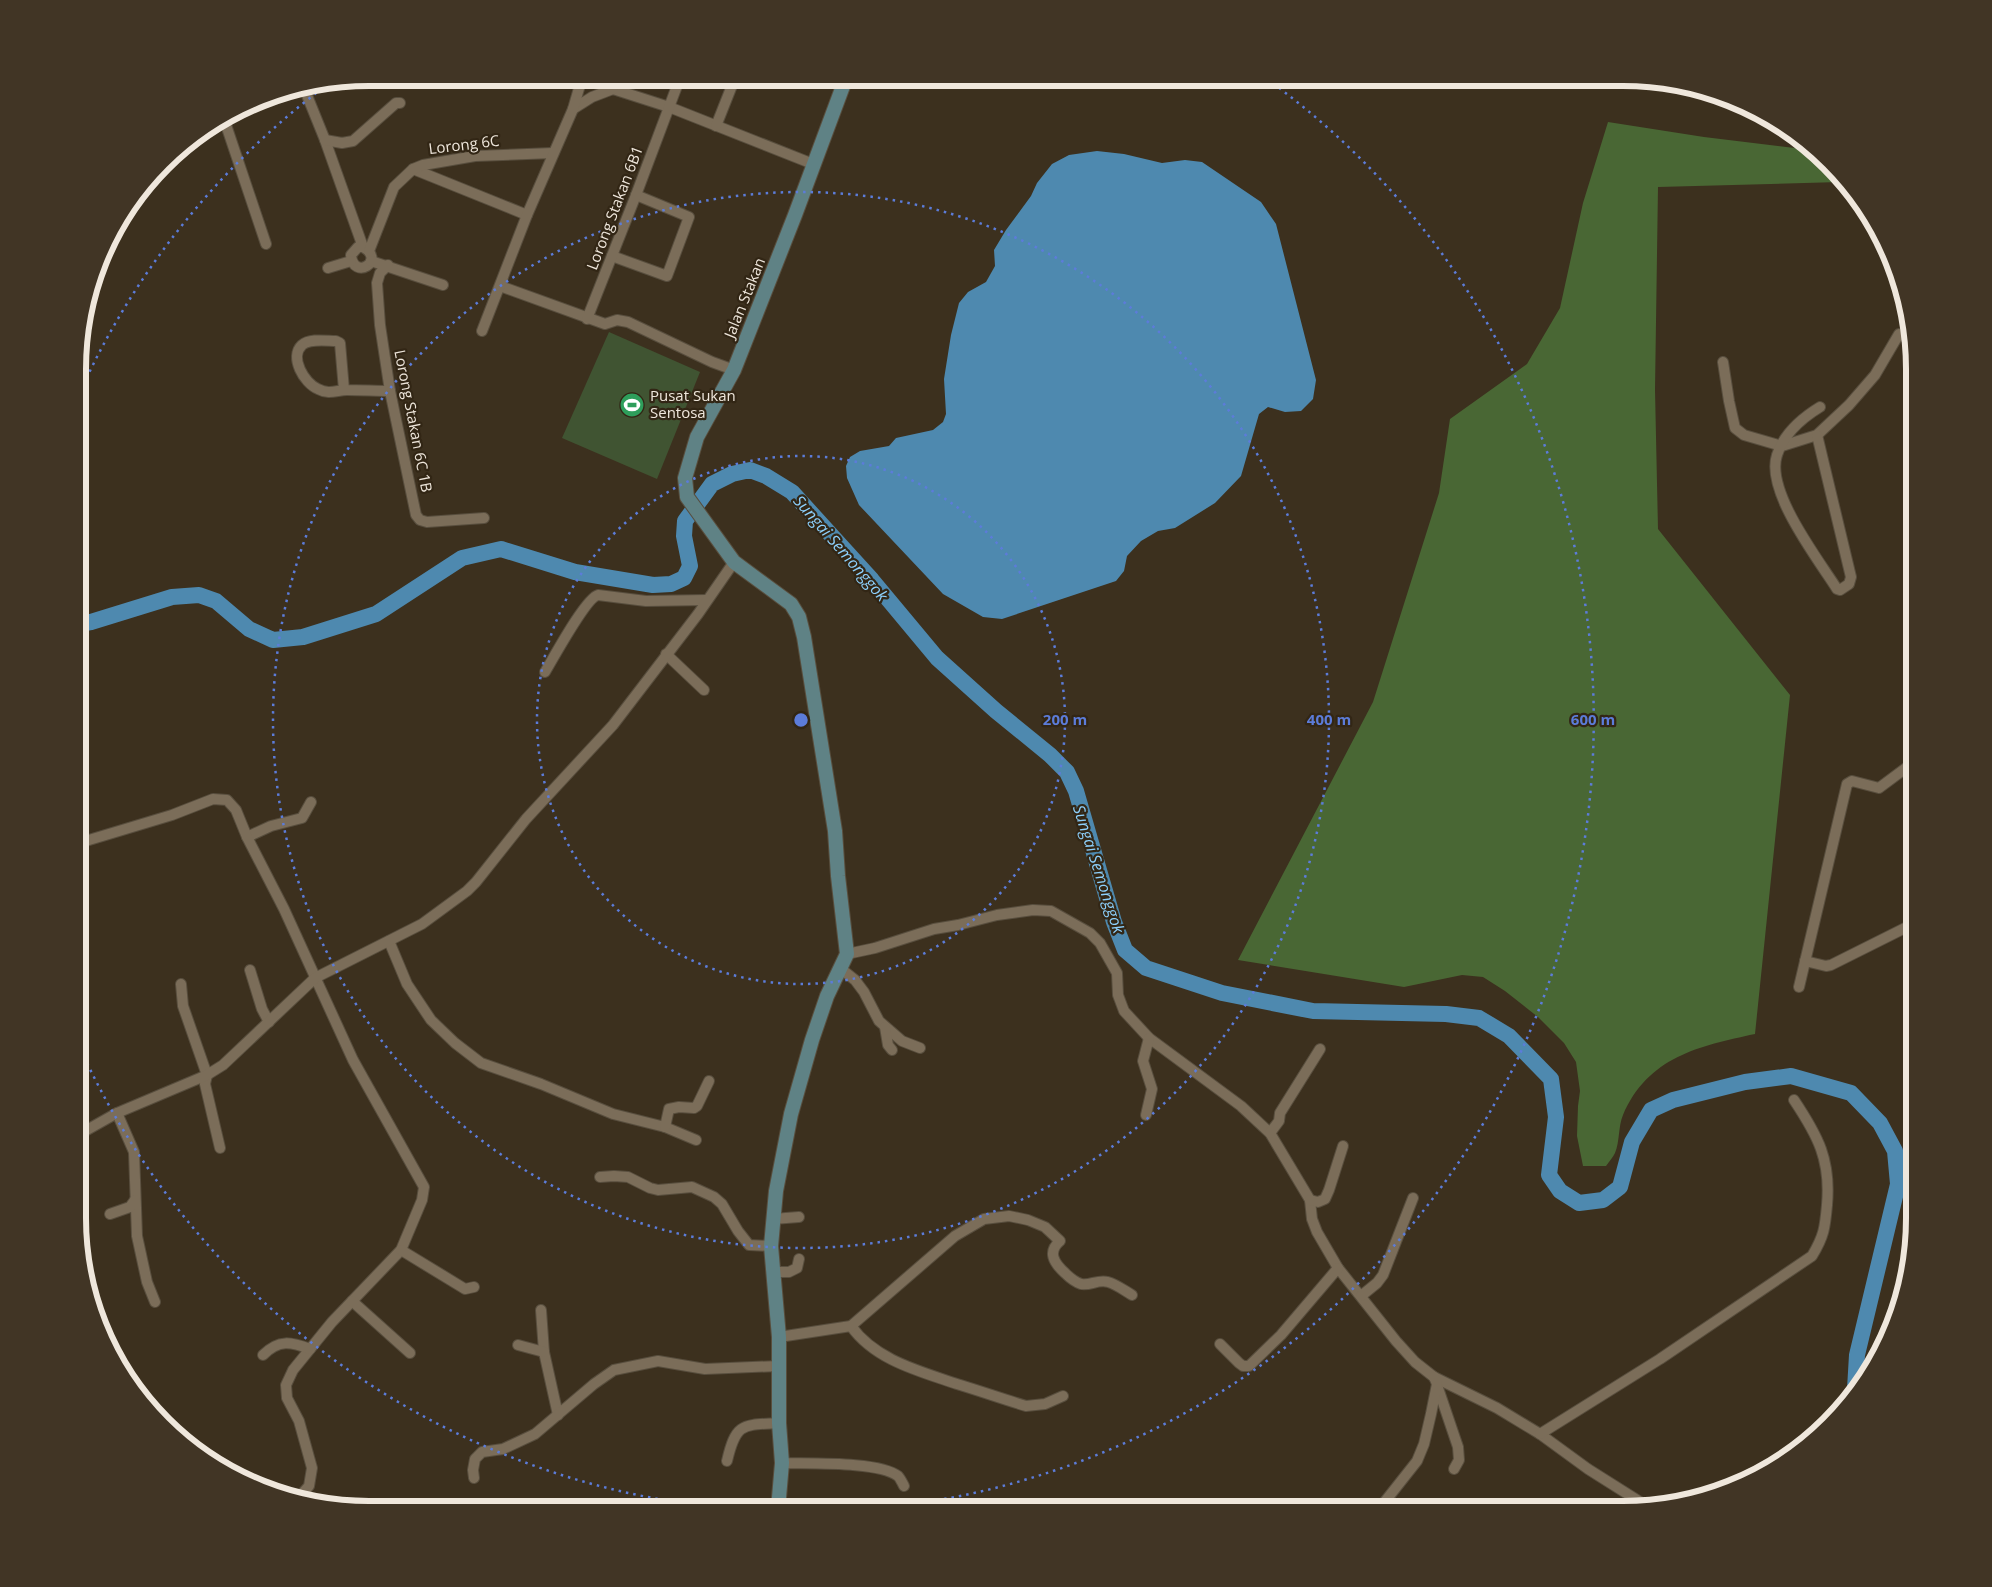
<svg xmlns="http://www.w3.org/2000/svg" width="1992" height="1587" font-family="'Open Sans',sans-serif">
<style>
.green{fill:#405432}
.forest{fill:#496734}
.water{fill:#4e89af}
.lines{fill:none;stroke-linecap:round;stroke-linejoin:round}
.river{stroke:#4e89af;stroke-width:16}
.minor-casing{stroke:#584e3e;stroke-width:12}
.secondary-casing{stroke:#584e3e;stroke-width:16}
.minor{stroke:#7b6d59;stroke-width:10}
.secondary{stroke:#5f8285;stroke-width:14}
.ring{fill:none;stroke:#5c7cd9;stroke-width:2.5;stroke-dasharray:2.5 5}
.labels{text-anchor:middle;stroke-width:4.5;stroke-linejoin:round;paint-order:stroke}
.street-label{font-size:15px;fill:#efe7dc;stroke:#322615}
.poi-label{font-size:15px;fill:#efe7dc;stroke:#322615;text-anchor:start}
.water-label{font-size:16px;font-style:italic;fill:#8dd0fc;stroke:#322615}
.rim{fill:none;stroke:#efe7dc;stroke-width:6}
.centre{fill:#5c7cd9;stroke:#322615;stroke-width:2.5}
.ring-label{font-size:15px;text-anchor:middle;font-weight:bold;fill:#5c7cd9;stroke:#322615;stroke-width:4.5;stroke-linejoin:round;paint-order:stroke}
</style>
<rect width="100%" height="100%" fill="#3c301e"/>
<!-- green -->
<path class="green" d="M609 332 700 372 657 479 562 438Z"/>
<!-- forest -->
<path class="forest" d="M1608 122 1704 137 1811 150 1812 148 1840 182 1658 187 1655 390 1658 529 1790 695 1755 1034C1699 1046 1648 1057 1623 1115 1618 1127 1620 1141 1615 1153 1613 1157 1609 1162 1606 1166H1583L1577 1136 1578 1106 1580 1091 1576 1062 1564 1043 1538 1017 1505 991 1483 977 1462 975 1404 987 1238 960 1373 702 1439 493 1450 419 1527 364 1560 308 1583 203Z"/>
<!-- water -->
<path class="water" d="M1097 151 1124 154 1162 163 1185 160 1202 162 1261 202 1276 224 1316 380 1313 399 1301 411 1285 412 1268 407 1259 414 1241 476 1215 503 1175 528 1158 531 1141 541 1127 556 1124 571 1116 581 1002 619 983 617 943 594 859 505 847 478 846 466 850 457 860 451 889 446 896 438 933 430 943 422 946 414 944 379 951 335 959 303 968 292 986 282 995 266 994 250 1006 230 1031 196 1037 183 1052 164 1069 155Z"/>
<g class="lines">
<!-- river -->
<path class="river" d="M79 624 91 622 172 597 199 595 216 601 249 629 273 640 303 637 376 614 462 558 501 549 575 572 653 585 671 584 684 578 690 566 684 536 685 521 712 484 732 474 750 470 766 476 792 492 872 580 937 658 996 711 1050 755 1067 772 1076 791 1114 922 1125 950 1146 968 1222 993 1313 1011 1446 1014 1479 1018 1509 1036 1551 1079 1556 1117 1549 1175 1560 1191 1579 1203 1603 1200 1620 1187 1632 1142 1651 1110 1673 1100 1745 1082 1791 1076 1851 1093 1880 1123 1895 1151 1898 1184 1857 1355 1855 1389"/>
<defs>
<g id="minor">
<path d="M304 88 325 140 363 247C387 261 353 281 351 255L358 247H363"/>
<path d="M613 89 669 107 813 164"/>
<path d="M573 109 592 97 613 89 595 78"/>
<path d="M225 122 266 244"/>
<path d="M716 126 735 78"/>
<path d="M325 140 342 143 353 141 396 103H400"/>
<path d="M413 169 527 215"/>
<path d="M369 251 394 187 413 169 423 165 475 156 553 153"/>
<path d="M612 256 667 276 689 217 636 195"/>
<path d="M371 261 443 285"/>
<path d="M388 265 380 273 377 283 380 325 390 391 416 515 420 520 427 522 484 518"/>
<path d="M328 268 351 261"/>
<path d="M500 286 605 324 617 320 628 322 712 362 734 370"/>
<path d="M587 319 636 195 680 78"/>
<path d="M482 331 527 215 573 109 582 78"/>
<path d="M1723 362 1729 401 1735 428 1744 435 1782 446 1817 435 1849 405 1875 375 1899 334 1911 338"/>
<path d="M344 390 340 343 336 341C327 341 310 338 302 345 289 357 304 383 318 389 329 395 337 390 347 390 362 390 376 391 390 391"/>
<path d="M1817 435 1851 577 1849 584 1840 590 1837 589C1818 559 1765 491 1777 455 1784 433 1802 418 1820 407"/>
<path d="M666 654 704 690"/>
<path d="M545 672C554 657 586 598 598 595L646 601 706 600"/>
<path d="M247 837 271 826 302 818 311 802"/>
<path d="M79 843 172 815 213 799 227 800 236 810 247 837 284 909 353 1060 424 1187 422 1200 401 1250 332 1322 293 1370 286 1385 287 1398 299 1421 312 1468 309 1486 299 1497"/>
<path d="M389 941 407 984 431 1020 455 1043 481 1063 541 1084 613 1114 665 1127 696 1140"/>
<path d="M847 954 875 948 934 929 958 925 997 915 1033 910 1051 911 1090 933 1100 943 1117 973 1118 995 1124 1011 1149 1038 1241 1106 1270 1133 1310 1200 1312 1219 1317 1232 1338 1268 1396 1341 1415 1362 1434 1377 1497 1408 1540 1434 1588 1469 1645 1505"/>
<path d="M1805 961 1826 966 1831 965 1905 928 1914 929"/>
<path d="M840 968 855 980 864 992 879 1021 902 1041 920 1048"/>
<path d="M250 970 262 1009 269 1022"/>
<path d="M181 984 183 1006 207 1075 205 1084 220 1148"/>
<path d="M1799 987 1847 784 1852 781 1879 788 1914 762"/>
<path d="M1914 997 1913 993 1914 965"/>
<path d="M885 1027 888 1045 892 1050"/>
<path d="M117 1113 134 1152 137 1236 147 1282 155 1302"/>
<path d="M1146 1115 1152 1089 1143 1061 1149 1038"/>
<path d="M665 1127 669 1109 679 1107 694 1108 697 1106 709 1081"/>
<path d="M1270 1133 1279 1121 1280 1113 1320 1049"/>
<path d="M78 1135 117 1113 207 1075 223 1065 315 978 422 924 467 891 476 882 526 819 613 725 698 614 734 562"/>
<path d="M600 1177 614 1176 628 1177 650 1188 658 1190 692 1187 714 1197 722 1204 738 1231 749 1245 771 1246"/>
<path d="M1310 1200 1318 1202 1325 1199 1329 1190 1343 1146"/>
<path d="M110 1214 130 1207 135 1200"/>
<path d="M773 1219 799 1217"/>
<path d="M401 1250 465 1289 474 1287"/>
<path d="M774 1272H789L797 1268 799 1259"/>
<path d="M1361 1296 1377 1283 1383 1275 1413 1198"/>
<path d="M352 1301 410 1353"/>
<path d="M541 1310 544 1352 558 1415"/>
<path d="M851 1326C875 1360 919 1371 957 1384 980 1391 1003 1399 1026 1406L1045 1404 1063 1396"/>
<path d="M779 1337 851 1326 955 1236 984 1219 1009 1216 1028 1220 1045 1227 1060 1241C1047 1252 1054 1263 1065 1273 1069 1277 1075 1282 1081 1284 1090 1286 1098 1279 1108 1282 1116 1284 1125 1291 1132 1295"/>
<path d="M1220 1344 1239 1363 1243 1366H1249L1281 1335 1338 1268"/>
<path d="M518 1345 544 1352"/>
<path d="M263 1355C279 1339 291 1342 310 1349"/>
<path d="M1437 1385 1458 1447 1459 1460 1454 1469"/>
<path d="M1540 1434 1660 1359 1812 1256C1824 1236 1825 1228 1827 1205 1831 1160 1818 1136 1794 1100"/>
<path d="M727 1461C736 1422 743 1425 779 1423"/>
<path d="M782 1463C807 1464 879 1461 898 1476 900 1478 902 1482 904 1486"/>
<path d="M474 1478 473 1470 475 1459 482 1452 503 1449 535 1434 594 1384 614 1370 658 1361 705 1369 779 1366"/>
<path d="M1379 1509 1417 1461 1424 1444 1431 1414 1437 1384 1434 1377"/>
</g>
<path id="secondary" d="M778 1509 782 1463 779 1423V1337L771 1246 776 1191 791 1114 812 1040 827 996 847 954 838 876 835 831 804 637 799 617 791 604 734 562 687 497 685 478 697 437 734 370 795 215 846 78"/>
</defs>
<!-- minor casing -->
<use href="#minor" class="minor-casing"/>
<!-- secondary casing -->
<use href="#secondary" class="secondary-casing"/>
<!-- minor -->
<use href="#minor" class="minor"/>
<!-- secondary -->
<use href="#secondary" class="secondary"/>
</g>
<!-- distance rings -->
<g class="ring">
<circle cx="801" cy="720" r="264"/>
<circle cx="801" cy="720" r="528"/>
<path d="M732 1509A792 792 0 0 1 80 1048M80 392A792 792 0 0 1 324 87M1267 79A792 792 0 0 1 870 1509"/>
</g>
<!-- icons -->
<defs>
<symbol id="stadium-disc" viewBox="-11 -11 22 22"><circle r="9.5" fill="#2e9e5b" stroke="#322615"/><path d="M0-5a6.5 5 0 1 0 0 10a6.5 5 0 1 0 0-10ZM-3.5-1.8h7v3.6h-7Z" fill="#fff"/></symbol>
</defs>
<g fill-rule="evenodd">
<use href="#stadium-disc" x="618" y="391" width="28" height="28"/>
</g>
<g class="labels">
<!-- street labels -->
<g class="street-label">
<text transform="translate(464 145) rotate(-7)" y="5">Lorong 6C</text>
<text transform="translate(615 208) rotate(-69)" y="5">Lorong Stakan 6B1</text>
<text transform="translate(745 298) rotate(-68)" y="5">Jalan Stakan</text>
<text transform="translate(413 421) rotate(79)" y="5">Lorong Stakan 6C 1B</text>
</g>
<!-- poi labels -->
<g class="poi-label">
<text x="650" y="401">Pusat Sukan<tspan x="650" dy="17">Sentosa</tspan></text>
</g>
<!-- water labels -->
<g class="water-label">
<text transform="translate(841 548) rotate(49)" y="6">Sungai Semonggok</text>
<text transform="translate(1099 869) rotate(72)" y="6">Sungai Semonggok</text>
</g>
</g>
<!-- crop -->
<path d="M0 0H1992V1587H0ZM369 86H1623A283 283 0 0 1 1906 369V1218A283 283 0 0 1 1623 1501H369A283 283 0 0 1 86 1218V369A283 283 0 0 1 369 86Z" fill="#413525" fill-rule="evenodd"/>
<path class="rim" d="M369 86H1623A283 283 0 0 1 1906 369V1218A283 283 0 0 1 1623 1501H369A283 283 0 0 1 86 1218V369A283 283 0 0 1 369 86Z"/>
<circle cx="801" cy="720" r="8" class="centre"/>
<g class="ring-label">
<text x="1065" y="725">200 m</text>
<text x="1329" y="725">400 m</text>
<text x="1593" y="725">600 m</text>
</g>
</svg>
